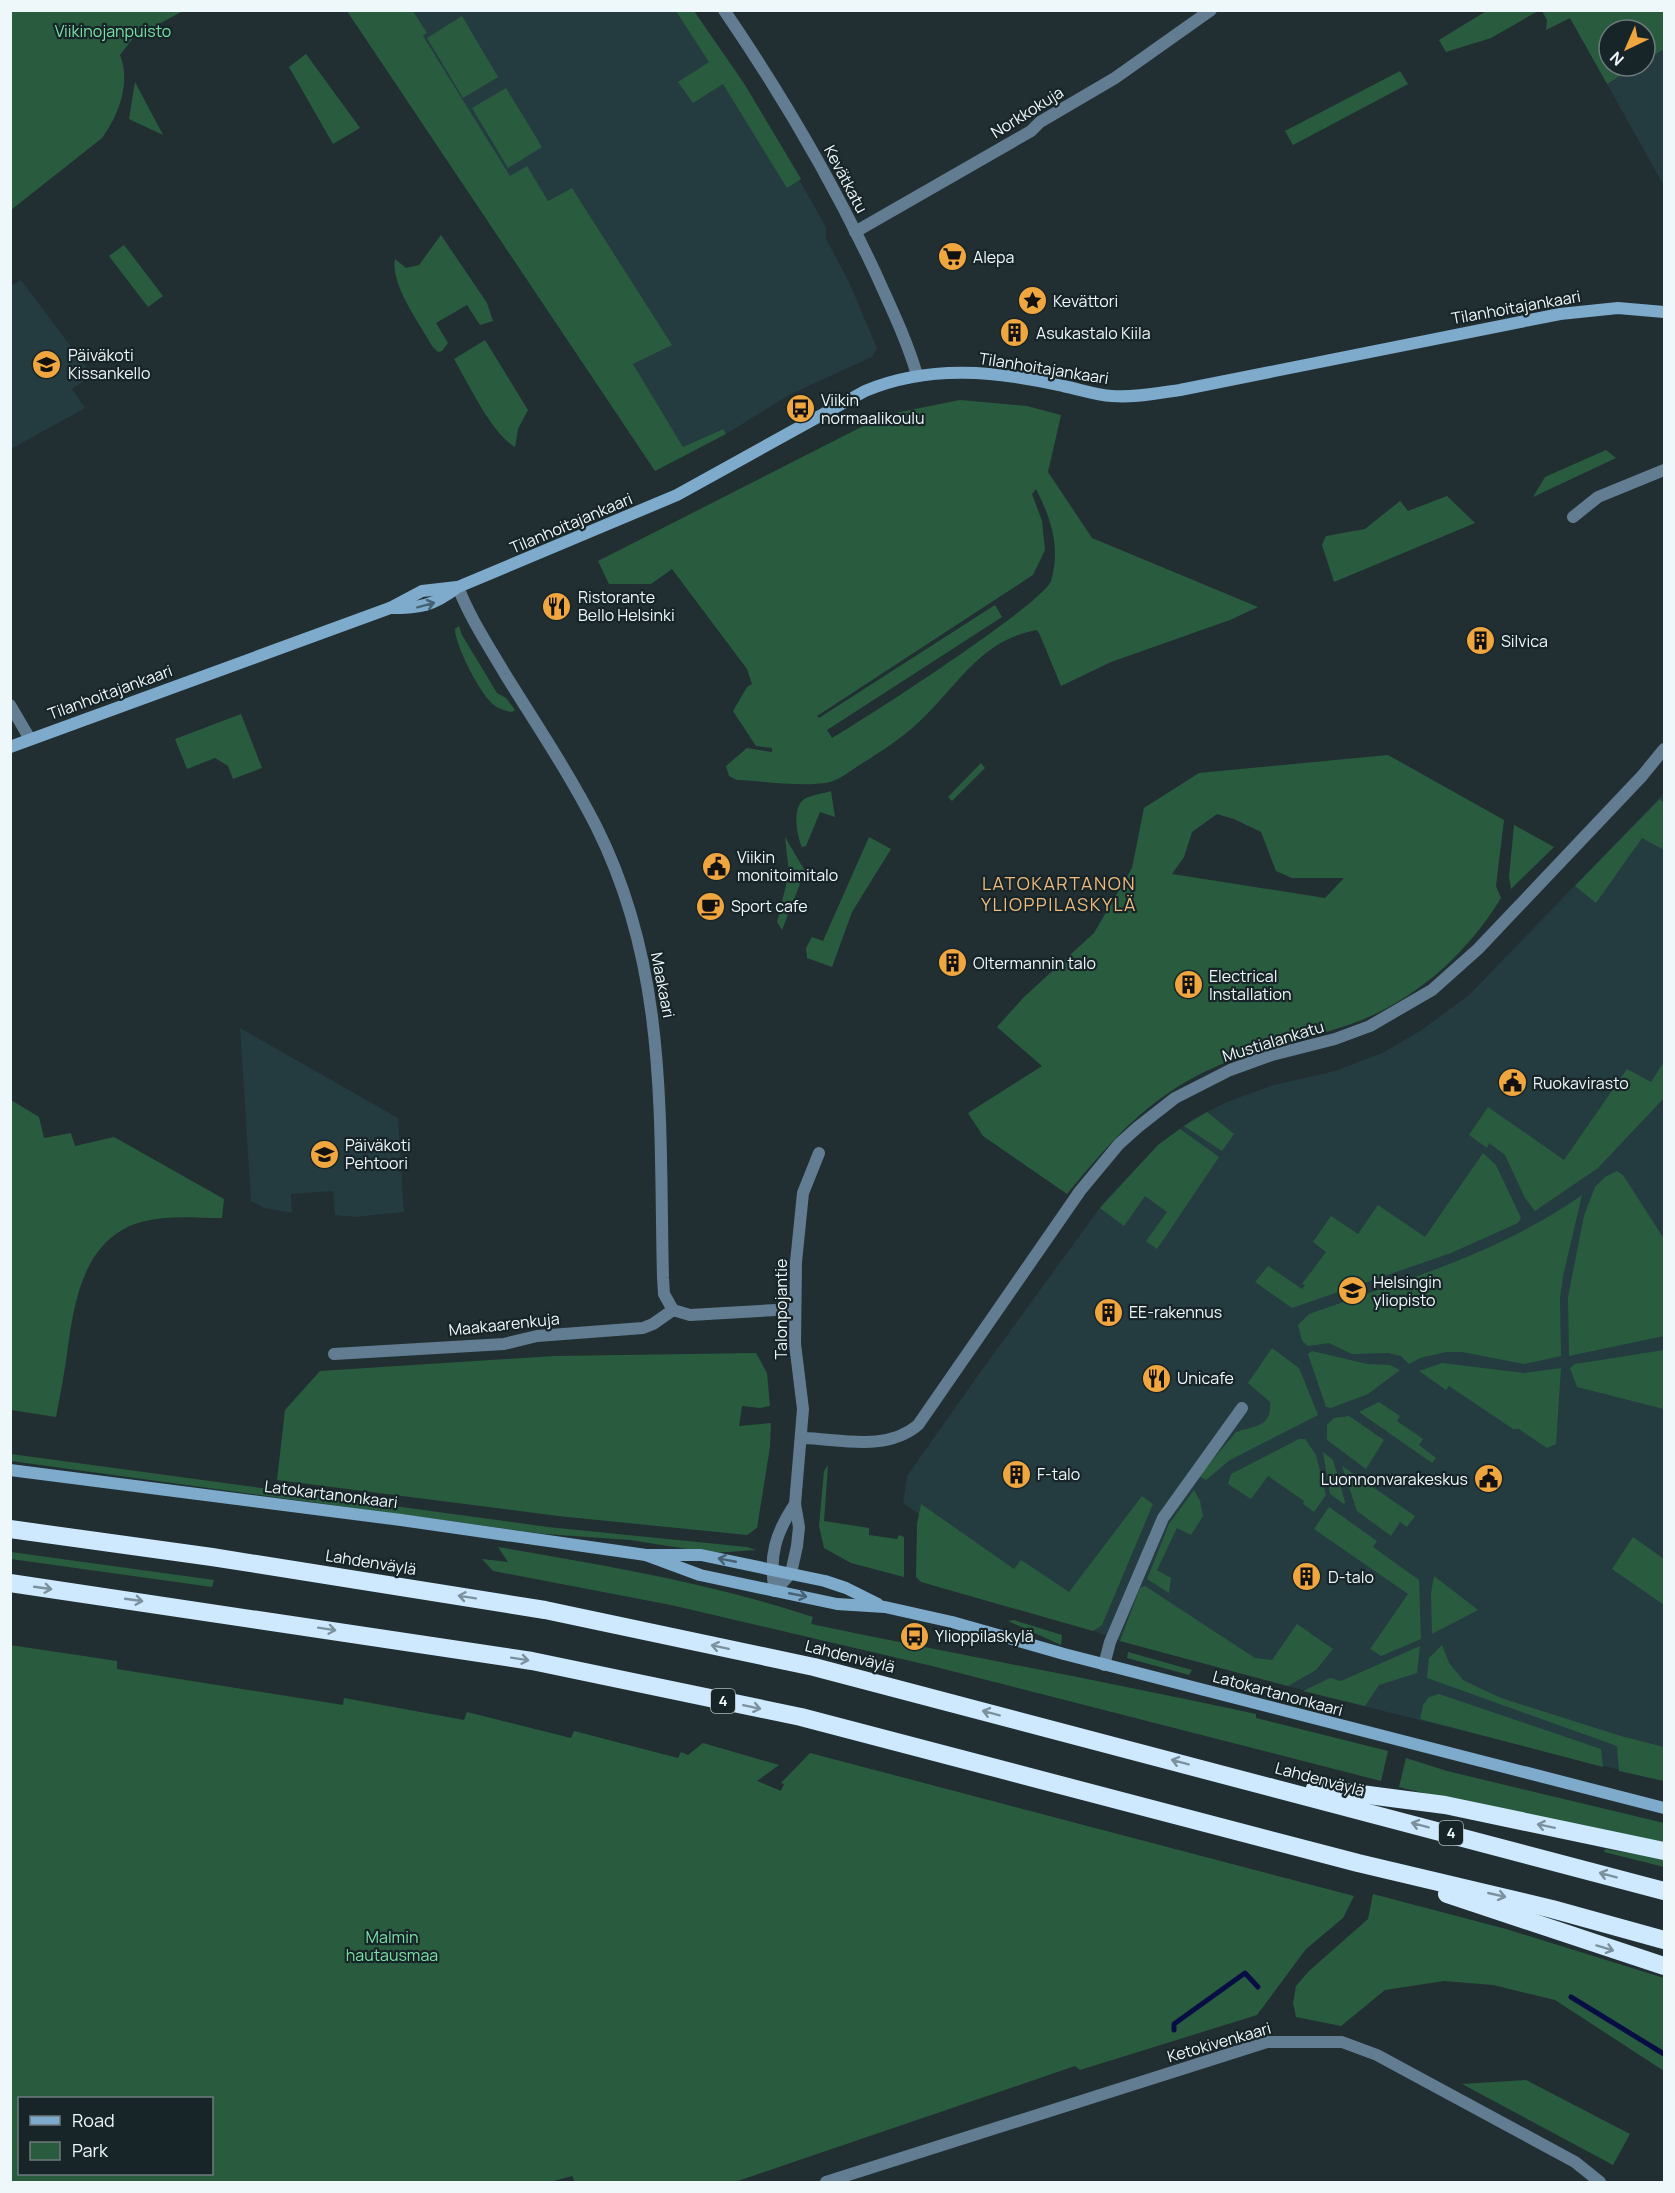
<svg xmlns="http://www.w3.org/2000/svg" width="1675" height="2193" font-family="Manrope,sans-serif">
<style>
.built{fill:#243b40}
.green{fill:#295c3f;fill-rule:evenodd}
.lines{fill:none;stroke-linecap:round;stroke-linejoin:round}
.stream{stroke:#080e44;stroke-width:5}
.street{stroke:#627d92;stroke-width:12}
.secondary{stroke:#7eabcc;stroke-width:12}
.highway{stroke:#cee9fe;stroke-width:18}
.oneway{stroke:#466172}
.oneway2{stroke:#7c919e}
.labels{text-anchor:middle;stroke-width:4.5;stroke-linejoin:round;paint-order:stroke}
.shield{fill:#182528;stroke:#aeb8ba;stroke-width:1.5}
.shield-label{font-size:15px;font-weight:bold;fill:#eef7f9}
.park-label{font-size:16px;fill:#7ae1a4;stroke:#182528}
.street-label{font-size:16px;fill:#eef7f9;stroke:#182528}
.poi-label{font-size:16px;fill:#eef7f9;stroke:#182528;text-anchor:start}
.neighbourhood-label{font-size:18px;letter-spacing:1.5px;fill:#efbb7c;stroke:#182528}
</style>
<rect width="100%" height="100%" fill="#212f32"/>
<!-- built -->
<g class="built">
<path d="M413 11H694L745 85 826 227V239L849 282 877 348 872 357 791 394 726 434 722 429 683 447 633 364 671 344 572 188 548 201 509 177 420 37 427 33Z"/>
<path d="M1664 49V186L1607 84 1636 66H1645V61Z"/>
<path d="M21 280 92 375 72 389 85 408 11 449V453V286Z"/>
<path d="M1664 793V1781L1335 1699 1120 1641 1081 1626 903 1503 907 1476 979 1374 1104 1202 1158 1145 1193 1119 1227 1102 1270 1086 1335 1071 1382 1053 1420 1031 1469 995Z"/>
<path d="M240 1028 398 1118 404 1212 355 1217 335 1215 333 1191 291 1194 292 1213 264 1208 251 1201Z"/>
</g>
<!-- green -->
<g class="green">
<path d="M11 10 183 11 133 38 120 55C131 82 119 115 102 138L11 210Z"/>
<path d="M1488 10 1538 11 1491 38 1446 52 1439 40Z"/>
<path d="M347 11H413L427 33 423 36 510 176 527 166 548 201 572 188 672 345 633 364 683 447 723 429 726 434 655 471Z"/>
<path d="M676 11H694L745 85 801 179 787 188 723 84 693 103 678 82 709 62Z"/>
<path d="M1542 11H1664V49L1645 61V30H1609V66H1636L1607 84 1570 18 1546 30 1547 20Z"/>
<path d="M462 16 498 77 463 98 427 38Z"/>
<path d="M306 54 360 128 333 144 289 67Z"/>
<path d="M1400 71 1408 84 1293 145 1285 131Z"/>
<path d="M135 82 163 135 129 119Z"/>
<path d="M506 88 542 147 508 168 472 108Z"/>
<path d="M441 235 487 303 493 321 480 325 467 305 436 323 448 343 442 351 438 352 432 346C420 324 390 284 395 259L406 268 419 265Z"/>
<path d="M124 245 163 296 148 307 109 256Z"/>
<path d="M485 340 528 410 518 429 515 447C492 434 468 383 454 359Z"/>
<path d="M960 400 1027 406 1061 415 1048 472 1092 538 1258 607 1230 620 1111 662 1061 686 1040 635 1037 630C984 639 961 680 927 714 907 735 885 749 861 764 850 771 837 782 825 783 797 787 765 781 737 780L729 776 726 766 747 748 772 752V748L756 746 733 711 747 687 752 684 747 669 672 569 651 584H609L598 561 885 415ZM1036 489C1051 518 1061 548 1051 581 1043 604 862 721 832 738L827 730 1002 617 995 605 819 718 817 716 1033 575 1045 550 1042 521 1032 494Z"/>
<path d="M1606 450 1616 458 1533 497 1545 477Z"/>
<path d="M1447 496 1475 523 1334 582 1322 545 1326 536 1365 529 1400 501 1408 511Z"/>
<path d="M459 626 462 635 497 693 506 698 515 710 512 712C506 711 499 709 494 705 481 696 455 645 455 629Z"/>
<path d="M241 714 262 768 233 779 228 766 215 758 187 769 175 739Z"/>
<path d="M1388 755 1504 820 1496 886 1501 898C1466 955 1415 1001 1351 1024 1306 1040 1257 1047 1213 1068 1148 1097 1111 1141 1067 1194L983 1136 968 1113 1042 1066 997 1027 1024 997 1094 933 1132 868 1144 808 1199 773ZM1217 814 1234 819 1261 832 1276 871 1292 878H1344L1325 898 1172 874 1184 857 1192 832Z"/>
<path d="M981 763 985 768 952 801 948 797Z"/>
<path d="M831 791 835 817 820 812 806 846 802 847C797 836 792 809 803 800 809 795 823 794 831 791Z"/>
<path d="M1660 799 1664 803V850L1642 838 1596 903 1575 886Z"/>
<path d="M1514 825 1554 847 1511 889 1509 877Z"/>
<path d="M785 837 805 871 782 930 777 922 789 873Z"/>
<path d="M869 837 891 849 852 912 832 967 807 958 806 948 812 937 823 941Z"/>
<path d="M1664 1062V1098L1598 1168 1535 1211 1525 1198 1505 1155 1489 1143 1487 1148 1469 1135 1488 1107 1564 1160 1627 1069 1651 1082Z"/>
<path d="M11 1100 39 1117 44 1138 71 1133 75 1146 114 1137 224 1199 222 1218C197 1218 170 1215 145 1221 83 1236 74 1302 67 1354 64 1375 60 1396 56 1417L11 1410Z"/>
<path d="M1207 1112 1234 1134 1222 1151 1184 1126Z"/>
<path d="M1180 1129 1219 1157 1157 1249 1146 1241 1167 1212 1145 1196 1124 1226 1100 1208 1158 1145Z"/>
<path d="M1483 1153 1496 1165 1521 1218 1518 1223 1451 1253 1292 1308 1255 1282 1268 1266 1302 1289 1305 1285 1302 1284 1326 1252 1313 1242 1331 1216 1358 1234 1378 1205 1425 1237Z"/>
<path d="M1617 1171 1623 1175 1664 1239V1336L1569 1356 1568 1297 1584 1216 1595 1187 1605 1177Z"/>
<path d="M1582 1195 1563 1276 1560 1298 1561 1356 1524 1364 1462 1352H1446L1420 1358 1409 1364 1401 1356 1388 1353 1352 1354 1329 1343 1308 1346 1302 1341 1298 1325 1309 1314C1404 1280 1498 1254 1582 1195Z"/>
<path d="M1272 1348 1299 1368 1318 1415 1230 1460 1206 1480 1199 1476 1236 1432C1255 1426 1272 1427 1270 1402L1248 1383Z"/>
<path d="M1664 1350V1409L1577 1387 1570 1368 1575 1364Z"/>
<path d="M1312 1351 1367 1364 1390 1365 1400 1370 1368 1394 1331 1408 1326 1407 1308 1354Z"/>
<path d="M756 1353 767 1373 770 1406 760 1408 742 1406 739 1426 771 1423 770 1447 757 1528 747 1535 558 1516 277 1480 285 1410 320 1371 555 1356Z"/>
<path d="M1442 1363 1524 1373 1561 1368 1556 1444 1547 1448 1519 1429H1513L1449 1386 1446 1390 1419 1371Z"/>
<path d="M1379 1402 1400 1416 1397 1421 1423 1439 1419 1445 1436 1458 1432 1463 1359 1412Z"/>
<path d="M1349 1416 1384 1440 1366 1469 1327 1440V1425L1334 1418Z"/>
<path d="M1299 1439H1305L1316 1455 1326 1495 1314 1512 1303 1504 1304 1501 1268 1476 1251 1499 1228 1484 1231 1474Z"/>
<path d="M1323 1452 1333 1460 1345 1502 1344 1504 1330 1494Z"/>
<path d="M11 1454 548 1527 747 1547 756 1550 713 1553 630 1540 545 1534 11 1461Z"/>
<path d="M828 1465 824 1521 869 1528V1535L897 1539 899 1535 904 1537V1577L851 1563 824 1548 819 1526 824 1471Z"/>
<path d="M1342 1466 1415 1516 1407 1527 1400 1522 1391 1536 1357 1511Z"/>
<path d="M1194 1490 1200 1501 1203 1516 1191 1535 1177 1528 1157 1570 1171 1578 1169 1593 1147 1579 1169 1524Z"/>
<path d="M1142 1496 1153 1504 1102 1625 1093 1631 921 1582 916 1577 917 1524 921 1504 1014 1569 1021 1560 1069 1592Z"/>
<path d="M1329 1507 1377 1541 1373 1547 1419 1580 1421 1639 1381 1656 1370 1649 1408 1594 1314 1529Z"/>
<path d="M1633 1537 1664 1559V1605L1612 1569Z"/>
<path d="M498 1547C603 1565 711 1583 813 1617L811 1624C960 1655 1108 1682 1256 1714V1718L1388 1751 1381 1781 932 1666 671 1605 493 1571 482 1559 508 1562Z"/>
<path d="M11 1552 214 1580 212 1587 11 1559Z"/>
<path d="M1434 1576 1478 1610 1432 1634 1431 1593Z"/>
<path d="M1145 1586 1255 1658 1272 1660 1297 1624 1333 1649 1316 1670 1288 1686 1120 1641 1140 1588Z"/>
<path d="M1014 1620 1062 1635 1061 1645 1008 1621Z"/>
<path d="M10 1645 117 1661V1669L343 1705 344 1698 464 1720 467 1712 571 1738 574 1731 678 1758 681 1752 688 1755 703 1743 779 1765 757 1781 781 1791 784 1784 781 1783 810 1753 1354 1896 1343 1918 1306 1949 1257 2015 1080 2070 1075 2066 735 2182H575L572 2176 550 2182H11ZM20 2098H212V2174H20Z"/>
<path d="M1442 1645 1449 1663 1463 1680 1501 1698 1621 1736 1664 1747V1781L1619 1771 1617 1746 1427 1678 1429 1658Z"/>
<path d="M1420 1646 1417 1673 1379 1685 1365 1706 1303 1691 1330 1678 1341 1681Z"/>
<path d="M1128 1652 1192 1670 1189 1675 1127 1658Z"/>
<path d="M1439 1694 1601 1749 1603 1767 1420 1719 1423 1705 1429 1697Z"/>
<path d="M1406 1758 1447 1771 1664 1823V1842L1461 1802 1399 1787Z"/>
<path d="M1605 1849 1664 1859V1867L1604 1852Z"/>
<path d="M1373 1894 1506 1929 1664 1978V2071L1555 2000 1493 1985 1444 1981 1385 1990 1341 2026 1296 2017 1293 2003 1296 1986 1309 1971 1368 1919Z"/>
<path d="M1526 2080 1630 2134 1613 2165 1462 2084Z"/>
</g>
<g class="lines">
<!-- stream -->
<g class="stream">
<path d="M1571 1997 1664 2054"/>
<path d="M1174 2030V2024L1245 1973 1258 1987"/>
</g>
<!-- street -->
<g class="street">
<path d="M724 10C782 95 833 182 876 274 891 308 907 340 917 375"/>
<path d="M855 232 1031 131 1040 122 1115 78 1211 10"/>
<path d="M1573 517 1598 497 1664 470"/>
<path d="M458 587C470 618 488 645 505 674 536 724 569 773 596 826 669 971 659 1120 663 1278L664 1294 673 1310 690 1315 794 1309"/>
<path d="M10 705 30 739"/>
<path d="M334 1354 504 1344 537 1336 643 1328 653 1324 673 1310"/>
<path d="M803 1438C841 1439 886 1452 918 1425L1080 1191 1119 1144 1138 1127 1175 1098 1230 1070 1272 1055 1335 1039 1370 1026 1432 990 1478 949 1642 776 1664 749"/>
<path d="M775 1591 791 1573 797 1546 799 1527 795 1504 803 1409 795 1344 796 1262 803 1193 819 1153"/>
<path d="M775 1591C768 1557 776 1532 795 1504"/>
<path d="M1104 1665 1110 1642 1163 1518 1242 1408"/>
<path d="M826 2182 1267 2042H1342L1377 2055 1575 2162 1600 2182"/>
</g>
<!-- secondary -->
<g class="secondary">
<path d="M390 608C421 608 433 606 458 587L677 495 865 391C929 364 997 371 1063 386 1079 389 1095 395 1112 396 1134 398 1157 393 1180 390L1560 314 1618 308 1664 312"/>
<path d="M10 747 390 608 422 591 457 587"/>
<path d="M10 1470 401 1520 646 1555H701L825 1581 846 1588 878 1604"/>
<path d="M646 1555 700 1575 837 1604 885 1607 952 1622 1064 1654 1664 1808"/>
</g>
<!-- highway -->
<g class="highway">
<path d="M10 1529 212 1557 545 1610 814 1667 1664 1891"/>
<path d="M10 1583 532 1661 801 1717 1358 1863 1552 1909 1664 1940"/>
<path d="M1315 1788 1445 1805 1664 1851"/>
<path d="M1447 1894 1664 1966"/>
</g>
</g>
<!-- one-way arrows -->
<defs><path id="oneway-shaft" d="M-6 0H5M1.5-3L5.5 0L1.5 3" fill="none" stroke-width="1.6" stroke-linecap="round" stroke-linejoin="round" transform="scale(1.5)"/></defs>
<g class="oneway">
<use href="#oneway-shaft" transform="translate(426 605) rotate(-15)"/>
<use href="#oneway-shaft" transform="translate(727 1560) rotate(-169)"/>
<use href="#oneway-shaft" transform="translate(798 1595) rotate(11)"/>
</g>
<g class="oneway2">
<use href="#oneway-shaft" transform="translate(43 1588) rotate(8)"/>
<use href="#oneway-shaft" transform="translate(467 1597) rotate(-171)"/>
<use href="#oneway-shaft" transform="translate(134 1600) rotate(8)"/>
<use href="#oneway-shaft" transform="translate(327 1629) rotate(9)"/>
<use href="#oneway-shaft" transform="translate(720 1647) rotate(-168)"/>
<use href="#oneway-shaft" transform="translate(520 1659) rotate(9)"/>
<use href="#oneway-shaft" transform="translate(752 1707) rotate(12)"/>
<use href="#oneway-shaft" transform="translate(991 1713) rotate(-165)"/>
<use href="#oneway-shaft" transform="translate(1180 1762) rotate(-165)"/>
<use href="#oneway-shaft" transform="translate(1420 1825) rotate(-165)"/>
<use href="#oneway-shaft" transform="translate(1546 1826) rotate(-168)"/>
<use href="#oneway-shaft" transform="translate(1608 1875) rotate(-165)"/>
<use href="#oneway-shaft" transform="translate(1497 1895) rotate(13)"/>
<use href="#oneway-shaft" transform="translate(1605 1948) rotate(17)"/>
</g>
<!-- icons -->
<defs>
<symbol id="supermarket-disc" viewBox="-11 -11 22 22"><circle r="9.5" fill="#f0a63f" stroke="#182528"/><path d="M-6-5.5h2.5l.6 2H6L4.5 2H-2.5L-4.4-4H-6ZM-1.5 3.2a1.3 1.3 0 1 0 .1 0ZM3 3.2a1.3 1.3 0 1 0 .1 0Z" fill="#111"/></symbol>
<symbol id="sight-disc" viewBox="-11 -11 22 22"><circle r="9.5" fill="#f0a63f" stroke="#182528"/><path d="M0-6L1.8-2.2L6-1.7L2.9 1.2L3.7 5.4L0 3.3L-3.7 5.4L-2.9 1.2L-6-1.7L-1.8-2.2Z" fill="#111"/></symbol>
<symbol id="building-disc" viewBox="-11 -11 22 22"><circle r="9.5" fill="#f0a63f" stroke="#182528"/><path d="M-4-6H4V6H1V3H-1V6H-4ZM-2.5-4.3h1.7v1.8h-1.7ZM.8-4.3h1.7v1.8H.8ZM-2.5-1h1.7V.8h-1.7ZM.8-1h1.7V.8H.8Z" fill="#111"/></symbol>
<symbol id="school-disc" viewBox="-11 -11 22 22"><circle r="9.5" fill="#f0a63f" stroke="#182528"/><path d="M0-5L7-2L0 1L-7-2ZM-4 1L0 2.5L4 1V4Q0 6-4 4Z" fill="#111"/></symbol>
<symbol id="bus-disc" viewBox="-11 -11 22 22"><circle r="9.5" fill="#f0a63f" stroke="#182528"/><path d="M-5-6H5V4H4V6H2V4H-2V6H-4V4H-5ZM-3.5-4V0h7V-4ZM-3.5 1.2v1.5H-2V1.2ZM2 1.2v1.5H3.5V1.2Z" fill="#111"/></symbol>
<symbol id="restaurant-disc" viewBox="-11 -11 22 22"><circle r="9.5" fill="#f0a63f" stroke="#182528"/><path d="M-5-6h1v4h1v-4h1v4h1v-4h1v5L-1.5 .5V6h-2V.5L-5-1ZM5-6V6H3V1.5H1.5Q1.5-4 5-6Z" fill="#111"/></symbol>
<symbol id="civic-disc" viewBox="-11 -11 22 22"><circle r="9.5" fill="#f0a63f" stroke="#182528"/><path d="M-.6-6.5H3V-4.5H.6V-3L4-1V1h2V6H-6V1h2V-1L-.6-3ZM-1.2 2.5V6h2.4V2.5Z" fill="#111"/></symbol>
<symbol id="cafe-disc" viewBox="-11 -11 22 22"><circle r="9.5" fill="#f0a63f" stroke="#182528"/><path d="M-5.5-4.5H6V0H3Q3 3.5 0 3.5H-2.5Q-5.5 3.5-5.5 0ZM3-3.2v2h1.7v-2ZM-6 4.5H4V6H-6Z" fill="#111"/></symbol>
<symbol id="university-disc" viewBox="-11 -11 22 22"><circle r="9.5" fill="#f0a63f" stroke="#182528"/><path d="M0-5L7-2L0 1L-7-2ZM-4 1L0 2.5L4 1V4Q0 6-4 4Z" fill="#111"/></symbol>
</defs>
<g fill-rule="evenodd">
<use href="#supermarket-disc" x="936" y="240" width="33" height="33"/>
<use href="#sight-disc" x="1016" y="284" width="33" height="33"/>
<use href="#building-disc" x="998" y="316" width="33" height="33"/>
<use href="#school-disc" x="30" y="348" width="33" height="33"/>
<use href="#bus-disc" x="784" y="392" width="33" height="33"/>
<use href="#restaurant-disc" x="540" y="590" width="33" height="33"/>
<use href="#building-disc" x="1464" y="624" width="33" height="33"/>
<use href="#civic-disc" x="700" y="850" width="33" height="33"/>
<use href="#cafe-disc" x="694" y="890" width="33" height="33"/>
<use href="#building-disc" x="936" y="946" width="33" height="33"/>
<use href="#building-disc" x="1172" y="968" width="33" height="33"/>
<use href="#civic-disc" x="1496" y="1066" width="33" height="33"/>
<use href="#school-disc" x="308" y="1138" width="33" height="33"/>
<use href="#university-disc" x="1336" y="1274" width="33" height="33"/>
<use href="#building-disc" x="1092" y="1296" width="33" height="33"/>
<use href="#restaurant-disc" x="1140" y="1362" width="33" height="33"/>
<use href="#building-disc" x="1000" y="1458" width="33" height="33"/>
<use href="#civic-disc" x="1472" y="1462" width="33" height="33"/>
<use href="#building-disc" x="1290" y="1560" width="33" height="33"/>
<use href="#bus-disc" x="898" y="1620" width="33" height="33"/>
</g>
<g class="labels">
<!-- shield labels -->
<g class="shield">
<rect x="711" y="1689" width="24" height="24" rx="4.5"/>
<rect x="1439" y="1821" width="24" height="24" rx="4.5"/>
</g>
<g class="shield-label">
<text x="723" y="1706">4</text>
<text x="1451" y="1838">4</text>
</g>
<!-- park labels -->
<g class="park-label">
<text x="113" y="37">Viikinojanpuisto</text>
<text x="392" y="1943">Malmin<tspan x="392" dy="18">hautausmaa</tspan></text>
</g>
<!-- street labels -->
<g class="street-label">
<text transform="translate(1027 112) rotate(-32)" y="6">Norkkokuja</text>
<text transform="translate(846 179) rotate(62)" y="6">Kevätkatu</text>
<text transform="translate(1516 307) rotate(-10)" y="6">Tilanhoitajankaari</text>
<text transform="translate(1044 368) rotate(9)" y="6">Tilanhoitajankaari</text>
<text transform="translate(571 523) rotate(-23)" y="6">Tilanhoitajankaari</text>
<text transform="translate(110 692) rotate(-20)" y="6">Tilanhoitajankaari</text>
<text transform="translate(663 985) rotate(79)" y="6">Maakaari</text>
<text transform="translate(1273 1041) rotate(-17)" y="6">Mustialankatu</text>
<text transform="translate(781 1309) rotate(-90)" y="6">Talonpojantie</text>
<text transform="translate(504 1324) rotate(-6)" y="6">Maakaarenkuja</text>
<text transform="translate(331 1494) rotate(7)" y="6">Latokartanonkaari</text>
<text transform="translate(371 1562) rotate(9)" y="6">Lahdenväylä</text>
<text transform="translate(850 1656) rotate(14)" y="6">Lahdenväylä</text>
<text transform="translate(1278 1693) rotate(15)" y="6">Latokartanonkaari</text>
<text transform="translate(1320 1779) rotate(15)" y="6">Lahdenväylä</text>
<text transform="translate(1219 2042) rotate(-16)" y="6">Ketokivenkaari</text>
</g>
<!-- poi labels -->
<g class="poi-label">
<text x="973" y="263">Alepa</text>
<text x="1053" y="307">Kevättori</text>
<text x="1036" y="339">Asukastalo Kiila</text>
<text x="68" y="361">Päiväkoti<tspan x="68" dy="18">Kissankello</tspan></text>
<text x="821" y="406">Viikin<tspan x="821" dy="18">normaalikoulu</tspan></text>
<text x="578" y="603">Ristorante<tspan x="578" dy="18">Bello Helsinki</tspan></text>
<text x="1501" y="647">Silvica</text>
<text x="737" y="863">Viikin<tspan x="737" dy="18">monitoimitalo</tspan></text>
<text x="731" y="912">Sport cafe</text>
<text x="973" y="969">Oltermannin talo</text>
<text x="1209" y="982">Electrical<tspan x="1209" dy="18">Installation</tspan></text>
<text x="1533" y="1089">Ruokavirasto</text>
<text x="345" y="1151">Päiväkoti<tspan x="345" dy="18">Pehtoori</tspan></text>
<text x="1373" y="1288">Helsingin<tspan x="1373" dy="18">yliopisto</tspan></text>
<text x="1129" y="1318">EE-rakennus</text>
<text x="1177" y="1384">Unicafe</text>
<text x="1037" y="1480">F-talo</text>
<text x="1468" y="1485" text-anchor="end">Luonnonvarakeskus</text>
<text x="1328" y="1583">D-talo</text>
<text x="935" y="1642">Ylioppilaskylä</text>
</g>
<!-- neighbourhood labels -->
<g class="neighbourhood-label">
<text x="1059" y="890">LATOKARTANON<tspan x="1059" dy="21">YLIOPPILASKYLÄ</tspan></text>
</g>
</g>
<!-- border -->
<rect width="1675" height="2193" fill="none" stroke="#eef7f9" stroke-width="24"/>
<!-- legend -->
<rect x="18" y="2097" width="195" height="78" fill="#182528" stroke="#6e797c" stroke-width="1.5"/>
<rect x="30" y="2116" width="30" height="9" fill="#7eabcc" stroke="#6e797c" stroke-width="1.5"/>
<text x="72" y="2127" font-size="18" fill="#eef7f9">Road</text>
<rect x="30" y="2142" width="30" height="18" fill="#295c3f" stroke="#6e797c" stroke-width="1.5"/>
<text x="72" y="2157" font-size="18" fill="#eef7f9">Park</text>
<!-- north arrow -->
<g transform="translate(1627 48) rotate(224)"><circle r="28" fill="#182528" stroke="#6e797c" stroke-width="1.5"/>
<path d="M0-4.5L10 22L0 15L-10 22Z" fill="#f0a63f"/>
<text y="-9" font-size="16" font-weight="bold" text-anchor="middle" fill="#eef7f9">N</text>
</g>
</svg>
